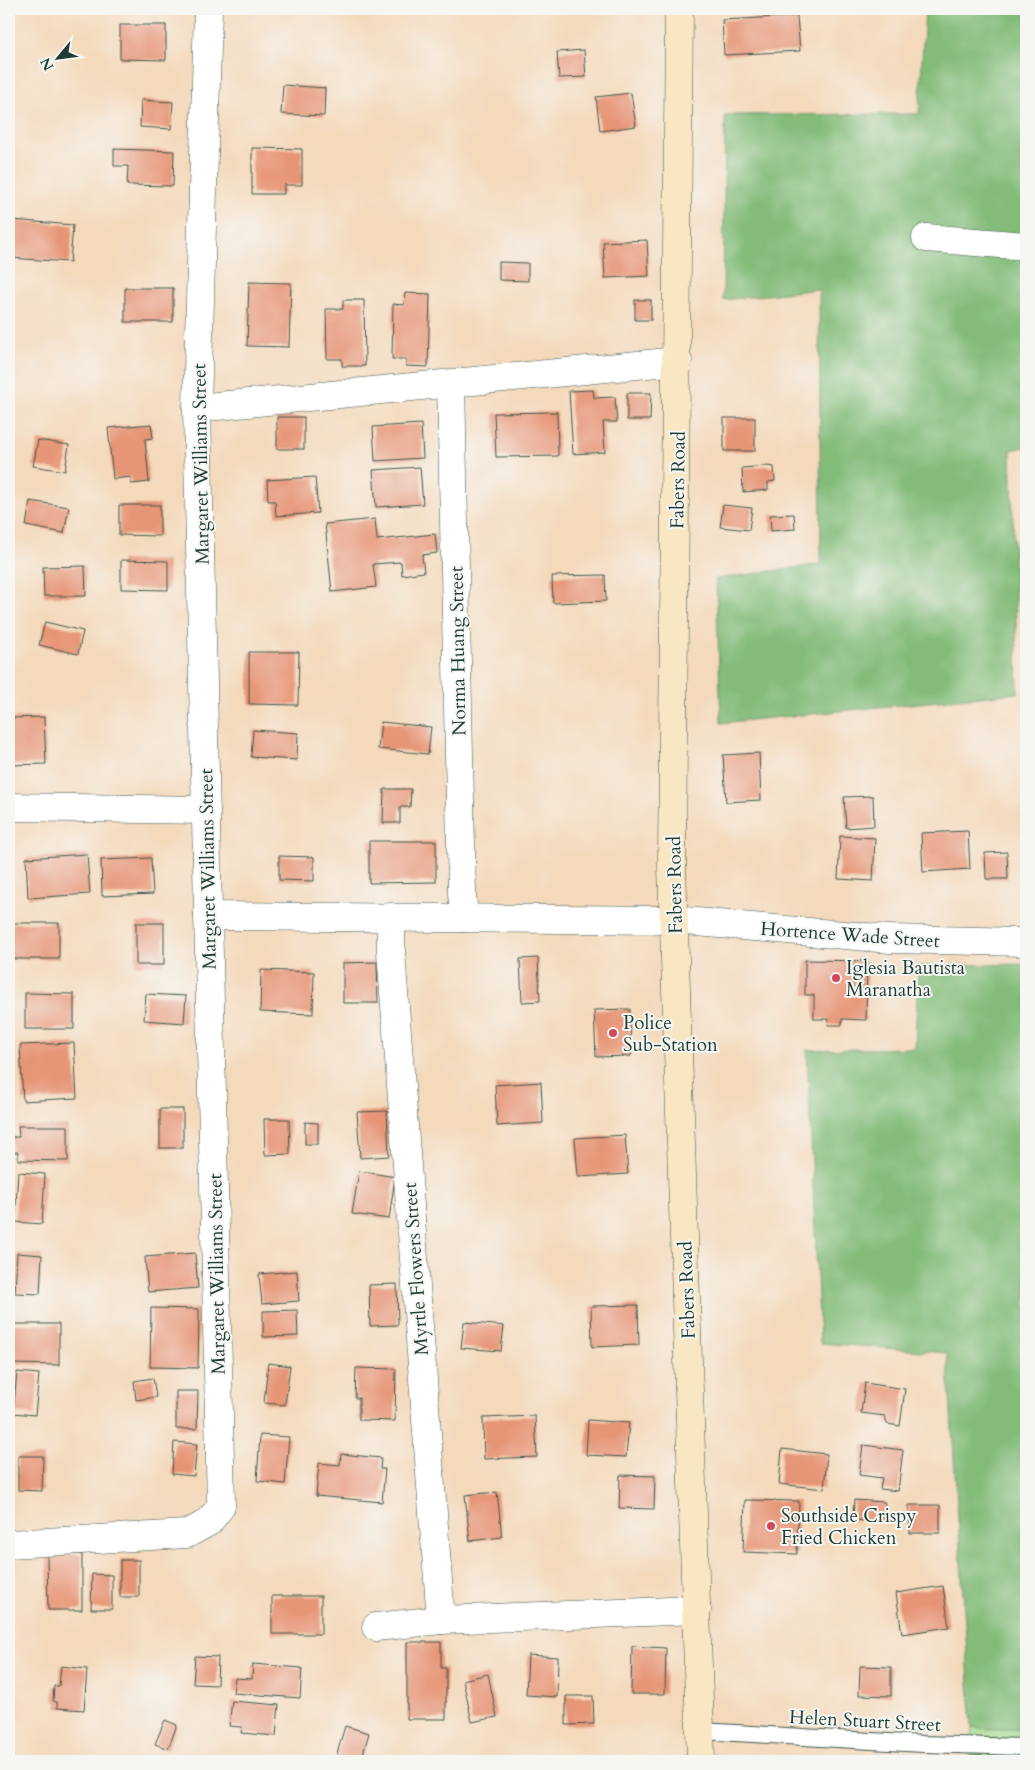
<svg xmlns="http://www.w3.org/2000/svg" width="1035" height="1770" font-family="Cardo,serif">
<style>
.green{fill:#a4dc8e;stroke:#628c61}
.forest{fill:#83bc79;stroke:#517c56}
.building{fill:#e79577}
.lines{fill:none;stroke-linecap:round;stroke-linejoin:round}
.lane-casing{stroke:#3f5448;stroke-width:18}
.street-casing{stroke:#3f5448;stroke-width:29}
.secondary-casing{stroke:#3f5448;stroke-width:29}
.lane{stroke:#fff;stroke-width:16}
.street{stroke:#fff;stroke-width:28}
.secondary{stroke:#f9e7c3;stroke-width:28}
.poi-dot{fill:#d1495b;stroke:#f6f6f2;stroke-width:2}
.labels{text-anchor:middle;stroke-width:4;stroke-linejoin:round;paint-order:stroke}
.street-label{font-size:19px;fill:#1f3d34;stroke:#f6f6f2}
.poi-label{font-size:19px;fill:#1f3d34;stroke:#f6f6f2;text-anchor:start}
</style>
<rect width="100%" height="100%" fill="#f6f6f2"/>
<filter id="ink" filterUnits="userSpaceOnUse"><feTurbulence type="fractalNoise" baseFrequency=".02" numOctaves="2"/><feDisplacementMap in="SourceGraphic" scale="10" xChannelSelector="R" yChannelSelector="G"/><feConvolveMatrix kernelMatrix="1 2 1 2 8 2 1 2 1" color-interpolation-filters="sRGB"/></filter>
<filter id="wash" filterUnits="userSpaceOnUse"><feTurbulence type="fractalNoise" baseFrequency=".0096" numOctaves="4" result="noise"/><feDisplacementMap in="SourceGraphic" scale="20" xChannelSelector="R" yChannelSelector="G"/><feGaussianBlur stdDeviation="1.12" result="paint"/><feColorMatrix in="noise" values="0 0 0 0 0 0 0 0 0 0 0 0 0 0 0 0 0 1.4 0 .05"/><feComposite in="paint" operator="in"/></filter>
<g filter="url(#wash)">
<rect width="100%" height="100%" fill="#f4d9bb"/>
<!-- green -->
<path class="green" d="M972 1728 1026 1730V1761H970Z"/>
<!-- forest -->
<g class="forest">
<path d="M925 9H1026V447L1011 450 1018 693 721 723 716 579 821 564 819 289 723 300 725 115 919 114Z"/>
<path d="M1026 964V1730L972 1728 947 1353 820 1343 807 1050 915 1048 918 966Z"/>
</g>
<g id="blocks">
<!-- building -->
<g class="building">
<path d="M797 16 800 51 724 55 722 20Z"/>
<path d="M120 25H166V60L120 59Z"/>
<path d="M584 50 586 77 559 78 557 52Z"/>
<path d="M283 85 325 88 324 116 281 114Z"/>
<path d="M631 93 636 126 600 131 596 97Z"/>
<path d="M141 100 173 102 171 129 140 127Z"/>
<path d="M252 148 302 149V185H284V194H252Z"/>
<path d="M114 149 174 151 173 186 127 185 128 166H114Z"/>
<path d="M12 220 73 225 70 262 9 258Z"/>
<path d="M647 240 649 276 605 278 603 242Z"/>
<path d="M499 262 528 263V281L499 280Z"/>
<path d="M249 282 291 283 289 347 247 346Z"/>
<rect x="125" y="288" width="48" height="34"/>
<path d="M405 293 430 294 428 367 406 366V359H392L393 304 404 305Z"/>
<path d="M343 300H364L365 366H342V359H327L326 309H343Z"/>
<rect x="635" y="300" width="16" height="20"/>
<path d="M593 390 594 398 615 397 617 422H603L605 452 573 454 569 391Z"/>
<path d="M627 393H651L650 420H627Z"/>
<path d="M557 412 558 456 496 457 494 413Z"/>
<rect x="277" y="417" width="27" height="32"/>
<rect x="724" y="418" width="31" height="33"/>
<path d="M151 424 153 438 145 439 149 482 131 484V477L113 479 108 428Z"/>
<path d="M421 424 423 458 375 461 373 427Z"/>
<path d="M38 440 69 445 65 471 33 466Z"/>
<path d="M767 466 774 467 775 481 768 482V490L743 492 742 468Z"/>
<path d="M420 467 423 504 376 507 373 470Z"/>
<path d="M315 477 318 513 276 516 275 501H268L267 480Z"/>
<path d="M30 501 69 507 64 533 26 526Z"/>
<path d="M119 505H160V536L119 535Z"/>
<path d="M723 505 752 508 749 530 720 527Z"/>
<path d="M794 514 795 529 771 531 770 515Z"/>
<path d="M375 519 377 540 435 534 437 553 422 555 424 572 402 575 401 562 373 564 376 587 332 592 325 524Z"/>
<path d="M121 560 168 561V590L121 589Z"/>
<path d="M85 566 86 596H44L43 567Z"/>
<path d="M605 575 606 601 553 603 552 576Z"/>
<path d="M45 622 83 631 78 654 39 645Z"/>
<path d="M249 652H299L298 705 249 704Z"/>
<path d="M44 717 46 764 9 765V718Z"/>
<path d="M381 722 431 727 428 754 378 749Z"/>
<path d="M253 730 298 733 297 760 251 757Z"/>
<path d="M759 753 761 800 726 802 723 755Z"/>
<path d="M384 789H411L410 807H400V823H383Z"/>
<path d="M873 796 874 826 846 828 844 797Z"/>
<path d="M968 831 970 869 923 872 921 833Z"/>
<path d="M840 836 875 838 873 881 838 879Z"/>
<path d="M369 841H436V882L369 883Z"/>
<path d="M1007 852 1008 879H986L985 853Z"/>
<path d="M87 854 90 894 28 898 26 858Z"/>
<path d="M279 856 314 857V881L279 880Z"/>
<path d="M151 858 153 894 102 896 101 860Z"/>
<rect x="9" y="923" width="50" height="36"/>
<rect x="136" y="923" width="28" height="42"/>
<path d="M538 958 540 1001 522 1002 520 959Z"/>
<path d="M805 960 867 961 866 1020 842 1019V1025H828L829 1019H814V995H805Z"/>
<path d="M377 962 378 1003H343V963Z"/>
<path d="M261 970 314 972 313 1014 260 1012Z"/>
<path d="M25 993 74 994V1029H25Z"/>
<path d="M146 994 186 996 184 1023 144 1020Z"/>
<path d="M630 1009 631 1056 596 1057 594 1010Z"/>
<path d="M74 1043 77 1098 23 1101 20 1045Z"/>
<path d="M541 1082 543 1123 497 1126 495 1085Z"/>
<rect x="160" y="1109" width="23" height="39"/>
<path d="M387 1111 389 1156 360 1158 357 1112Z"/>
<path d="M264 1119H289L290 1154 265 1155Z"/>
<path d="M305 1122 318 1123V1144H305Z"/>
<path d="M18 1126H68V1161L18 1160V1152H12V1137H19Z"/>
<path d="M625 1135 628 1174 578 1177 575 1138Z"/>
<path d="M359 1171 395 1177 389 1219 352 1214Z"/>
<path d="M18 1172 45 1174 42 1224 15 1222Z"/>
<path d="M17 1253 42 1255 40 1294 15 1293Z"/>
<path d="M195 1253 198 1288 148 1292 145 1257Z"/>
<path d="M297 1271 299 1301 262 1304 259 1274Z"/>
<path d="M397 1284 398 1325 370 1326 369 1285Z"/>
<path d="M638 1305 639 1345 592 1347 591 1306Z"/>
<path d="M151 1308 199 1309 198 1368 150 1367Z"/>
<path d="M297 1310 298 1336 263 1337V1311Z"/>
<path d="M464 1322 504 1326 501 1351 461 1348Z"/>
<path d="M10 1324H59V1365L11 1364Z"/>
<path d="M268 1363 290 1366 285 1405 264 1403Z"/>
<path d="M356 1368 396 1369 395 1421 359 1420V1398H355Z"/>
<path d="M17 1372 39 1374 35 1415 13 1413Z"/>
<path d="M153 1378 156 1397 136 1400 134 1381Z"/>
<path d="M865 1383 905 1389 900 1426 887 1424 885 1416 861 1413Z"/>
<path d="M176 1391H198L197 1429H176Z"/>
<path d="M535 1416 537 1457 484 1459 483 1418Z"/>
<path d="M588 1420 629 1423 626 1457 586 1455Z"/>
<path d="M260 1435 289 1437 285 1484 257 1481Z"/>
<path d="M174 1442 197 1444 194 1476 172 1474Z"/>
<path d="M863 1445 903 1450 898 1491 880 1489 882 1478 859 1475Z"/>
<path d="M782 1449 827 1454 824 1489 779 1484Z"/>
<path d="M341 1454 381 1458 380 1469H385L382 1502 316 1496 319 1463 340 1465Z"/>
<path d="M18 1456H43L42 1491 18 1490Z"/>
<path d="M620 1475 655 1476 654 1509 619 1508Z"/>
<path d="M497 1492 502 1537 470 1541 465 1495Z"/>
<path d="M745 1500 799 1501 797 1554 743 1552Z"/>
<path d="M854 1500 885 1502 884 1522 853 1520Z"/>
<path d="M909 1505H940V1533H910Z"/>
<path d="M47 1554H82V1610H48Z"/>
<rect x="120" y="1560" width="19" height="37"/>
<path d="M92 1574 112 1575V1609H91Z"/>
<path d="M943 1586 949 1627 902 1634 896 1593Z"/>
<rect x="272" y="1596" width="49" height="38"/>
<path d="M407 1642H441V1668H446V1719H407Z"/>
<path d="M632 1646 666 1648 665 1694H631Z"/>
<path d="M528 1655 558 1657 557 1697 526 1695Z"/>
<path d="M195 1656 218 1657 217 1685 193 1684Z"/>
<path d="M253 1664 302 1668 300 1698 233 1693 235 1678 252 1679Z"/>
<path d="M61 1666 87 1669 84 1710 57 1708V1702L53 1701 54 1686H59Z"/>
<path d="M860 1666 891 1667V1696L859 1695Z"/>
<path d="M488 1674 497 1717 472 1722 463 1680Z"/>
<path d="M566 1696H593L594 1724 566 1725Z"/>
<path d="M232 1701 279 1705 276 1736 241 1733 242 1727 229 1726Z"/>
<path d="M165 1720 177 1725 168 1749 155 1744Z"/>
<path d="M345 1726 369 1733 361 1761 335 1760Z"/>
<path d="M9 1729 15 1730 11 1761H9Z"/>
</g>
</g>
</g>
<g filter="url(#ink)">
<use href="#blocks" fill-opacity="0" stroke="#3f5448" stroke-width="1"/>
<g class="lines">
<defs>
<path id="lane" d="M701 1731 923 1744 1026 1747"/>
<g id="street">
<path d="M926 238 1026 246"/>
<path d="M451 384 462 893 464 918"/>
<path d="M197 408 678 361"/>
<path d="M9 807 206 810"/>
<path d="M208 916 674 920 890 939 1026 942"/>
<path d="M391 917V952L441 1620"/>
<path d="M9 1544 187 1534 209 1522 221 1506 197 408 208 9"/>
<path d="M376 1627 441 1620 697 1610"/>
</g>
<path id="secondary" d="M679 9 672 866 701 1761"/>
</defs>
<!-- lane casing -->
<use href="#lane" class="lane-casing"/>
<!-- street casing -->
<use href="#street" class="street-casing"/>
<!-- secondary casing -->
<use href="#secondary" class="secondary-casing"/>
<!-- lane -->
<use href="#lane" class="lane"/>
<!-- street -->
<use href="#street" class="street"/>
<!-- secondary -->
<use href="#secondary" class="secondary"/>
</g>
</g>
<!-- markers -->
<g class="poi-dot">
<circle cx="836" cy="978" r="5"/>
<circle cx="613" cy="1033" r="5"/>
<circle cx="771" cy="1526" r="5"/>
</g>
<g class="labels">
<!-- street labels -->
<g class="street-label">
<text transform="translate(200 464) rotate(-91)" y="7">Margaret Williams Street</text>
<text transform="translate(677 480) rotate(-89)" y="7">Fabers Road</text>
<text transform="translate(457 651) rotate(-91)" y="7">Norma Huang Street</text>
<text transform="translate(207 869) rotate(-91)" y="7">Margaret Williams Street</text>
<text transform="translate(674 885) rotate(-91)" y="7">Fabers Road</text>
<text transform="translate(850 934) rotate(4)" y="7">Hortence Wade Street</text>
<text transform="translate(415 1269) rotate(-94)" y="7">Myrtle Flowers Street</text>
<text transform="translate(216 1274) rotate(-91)" y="7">Margaret Williams Street</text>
<text transform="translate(686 1290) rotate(-92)" y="7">Fabers Road</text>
<text transform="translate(865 1720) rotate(3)" y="7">Helen Stuart Street</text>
</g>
<!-- poi labels -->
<g class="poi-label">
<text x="846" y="974">Iglesia Bautista<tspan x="846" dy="22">Maranatha</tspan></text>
<text x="623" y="1029">Police<tspan x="623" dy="22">Sub-Station</tspan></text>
<text x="781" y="1522">Southside Crispy<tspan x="781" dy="22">Fried Chicken</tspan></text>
</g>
</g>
<!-- margin -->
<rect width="1035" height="1770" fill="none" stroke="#f6f6f2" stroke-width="30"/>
<!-- north arrow -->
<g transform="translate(58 58) rotate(241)" stroke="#f6f6f2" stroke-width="4" paint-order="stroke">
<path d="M0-4L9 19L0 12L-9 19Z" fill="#1f3d34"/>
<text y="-8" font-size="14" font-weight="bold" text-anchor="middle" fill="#1f3d34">N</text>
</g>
</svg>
